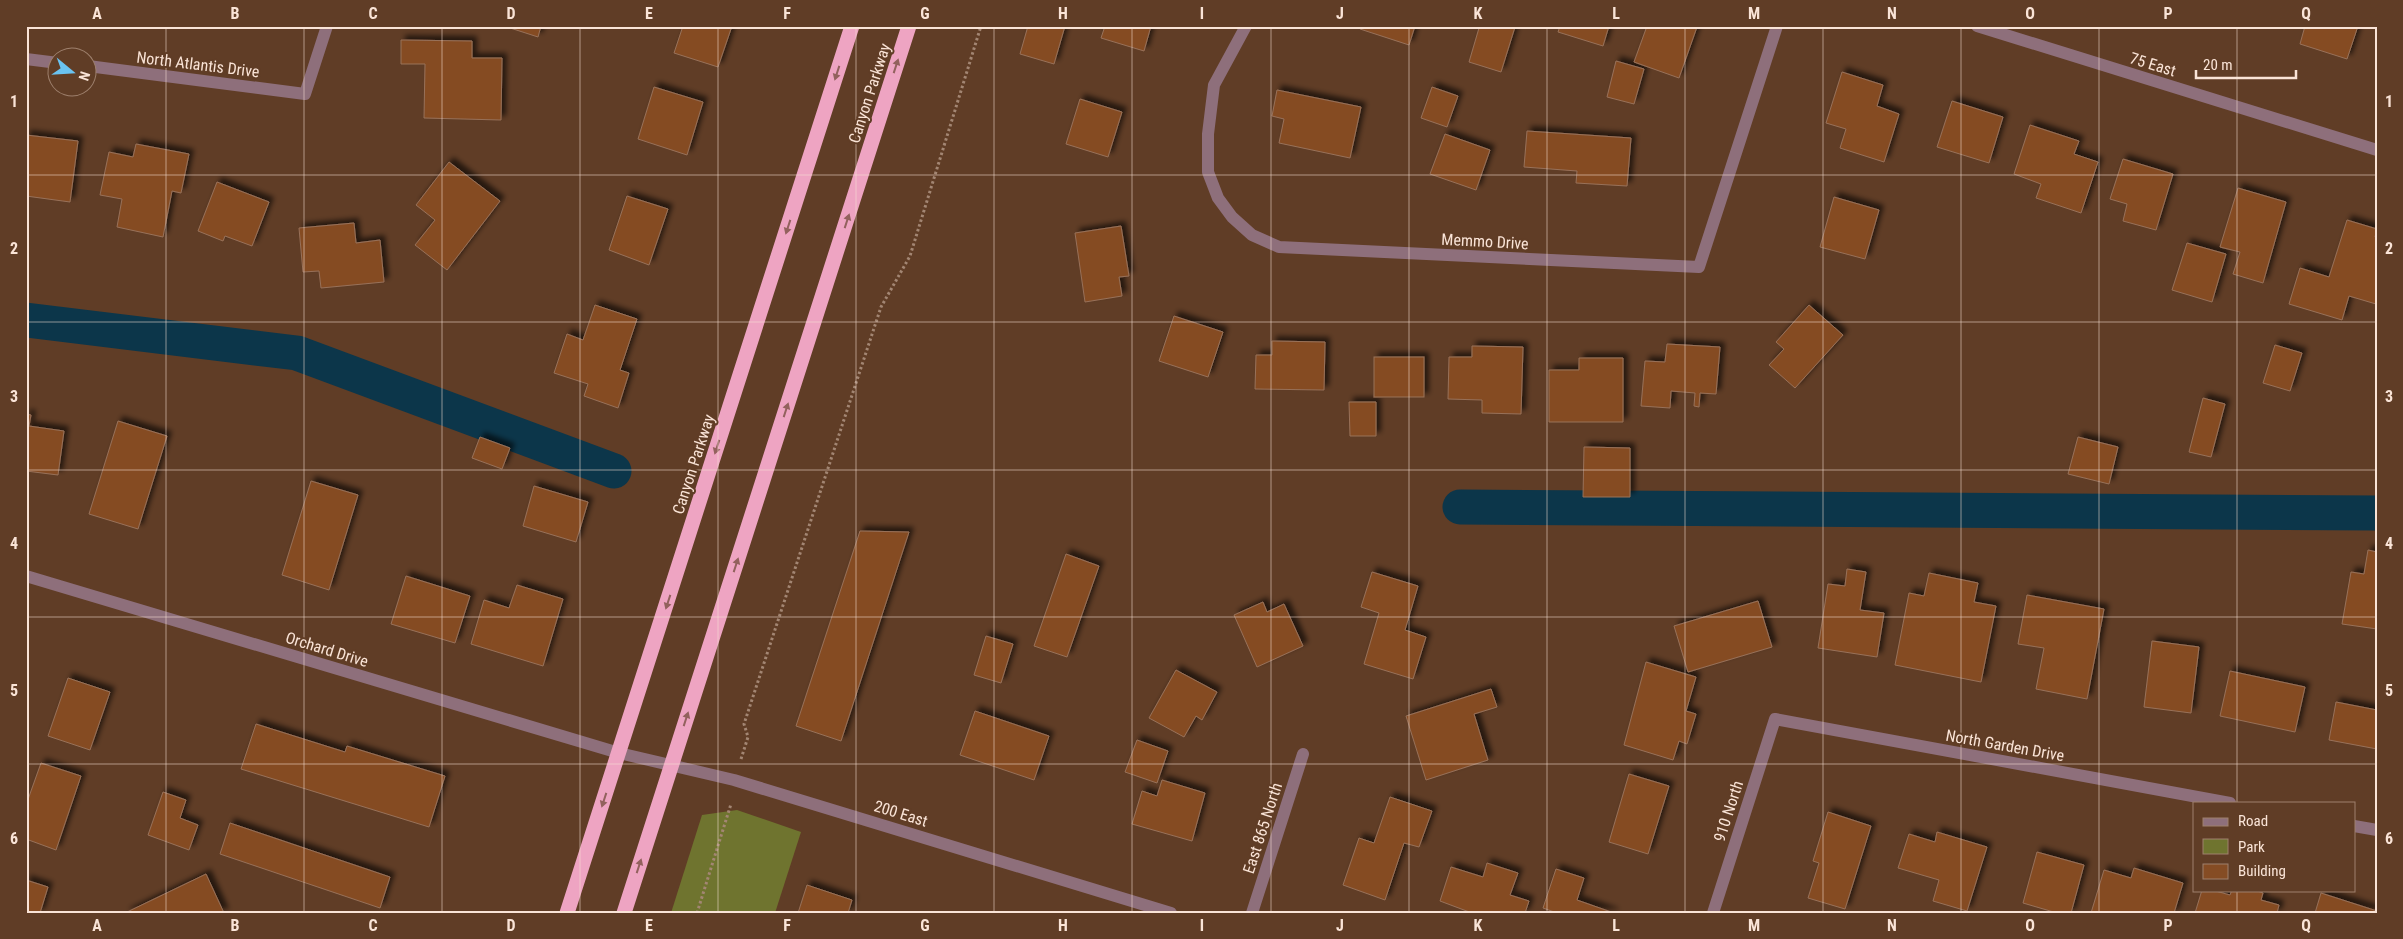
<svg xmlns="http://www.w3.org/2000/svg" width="2403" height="939" font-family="'Roboto Condensed',sans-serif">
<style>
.green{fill:#6f742f}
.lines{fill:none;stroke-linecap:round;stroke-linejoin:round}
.canal{stroke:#0c364a;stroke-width:35}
.building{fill:#854c24;stroke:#987159;filter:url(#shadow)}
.path{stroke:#a38673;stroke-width:3;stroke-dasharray:2.5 2.5;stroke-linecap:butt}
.street{stroke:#8e6f7b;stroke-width:12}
.highway{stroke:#eea4c2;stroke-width:15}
.oneway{fill:#92615d}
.grid{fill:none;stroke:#fae4d7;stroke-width:1;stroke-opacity:0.55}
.labels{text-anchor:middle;stroke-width:4;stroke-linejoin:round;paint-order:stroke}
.street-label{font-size:16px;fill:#fae4d7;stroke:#603d26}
.neatline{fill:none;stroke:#fae4d7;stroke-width:2}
.grid-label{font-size:16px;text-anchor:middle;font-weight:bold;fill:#fae4d7}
</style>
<defs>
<filter id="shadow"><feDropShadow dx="4.5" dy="-4.5" stdDeviation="2.5" flood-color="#0009"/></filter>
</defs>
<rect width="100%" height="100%" fill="#603d26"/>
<!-- green -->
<path class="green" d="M737 810 801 832 775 913H671L702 815Z"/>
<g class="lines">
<!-- canal -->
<g class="canal">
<path d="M26 320 297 353 614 471"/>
<path d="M1460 507 2377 513"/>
</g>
</g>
<!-- building -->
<g class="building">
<path d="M504 26H541L538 37Z"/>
<path d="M683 26H732L718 67 674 53Z"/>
<path d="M1028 26H1065L1054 64 1020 54Z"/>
<path d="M1105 26H1151L1144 51 1101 38Z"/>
<path d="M1361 26H1415L1409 45 1360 29Z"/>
<path d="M1474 26 1515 27 1501 72 1469 62 1479 28Z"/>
<path d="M1560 26H1609L1603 46 1558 32Z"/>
<path d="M1647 26 1697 27 1679 78 1634 62Z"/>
<path d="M2305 26H2358L2347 59 2300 44Z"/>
<path d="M401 40 472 41V58H502L501 120 424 118 425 64H401Z"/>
<path d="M1616 61 1644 69 1634 104 1607 97Z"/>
<path d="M1842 72 1883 85 1877 106 1899 114 1884 162 1840 148 1846 129 1826 123Z"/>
<path d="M654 87 703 102 687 155 638 139Z"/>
<path d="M1432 87 1458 96 1447 127 1421 118Z"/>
<path d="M1277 90 1361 107 1350 158 1279 143 1284 119 1272 116Z"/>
<path d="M1080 99 1122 112 1108 157 1066 144Z"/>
<path d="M1952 101 2003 117 1989 163 1937 147Z"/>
<path d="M2030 125 2079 141 2074 154 2098 162 2081 213 2036 198 2041 184 2014 174Z"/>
<path d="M1527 131 1631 138 1627 186 1576 183 1577 171 1524 167Z"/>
<path d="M1445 134 1490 150 1476 190 1430 174Z"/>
<path d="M26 135 78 141 70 202 26 196Z"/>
<path d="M136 144 189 154 181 193 172 191 163 237 117 227 122 199 100 195 109 152 133 157Z"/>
<path d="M2123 159 2173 174 2156 230 2123 221 2127 204 2110 199Z"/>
<path d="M449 162 500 201 447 270 415 245 435 220 416 205Z"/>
<path d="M217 182 269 202 252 246 225 236 223 241 198 231Z"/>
<path d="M2238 188 2286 202 2263 283 2233 274 2240 252 2220 247Z"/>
<path d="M627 196 668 209 649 265 609 250Z"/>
<path d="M1834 197 1879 210 1865 259 1820 247Z"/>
<path d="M2347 220 2377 229 2375 237H2377L2376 304 2349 296 2342 320 2289 304 2300 268 2329 277Z"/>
<path d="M354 223 356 243 380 240 384 282 321 288 319 271 303 272 299 228Z"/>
<path d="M1121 226 1129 276 1119 277 1122 296 1085 302 1075 233Z"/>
<path d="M2187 243 2226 254 2212 302 2172 290Z"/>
<path d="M595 305 637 319 620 370 629 373 618 408 584 396 588 384 554 373 567 334 583 340Z"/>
<path d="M1809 305 1843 335 1795 388 1769 365 1784 349 1776 342Z"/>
<path d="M1174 316 1223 332 1208 377 1159 361Z"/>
<path d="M1272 341 1325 342 1324 390 1255 389 1256 355H1272Z"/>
<path d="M1667 344 1720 347 1716 394 1700 393 1699 407 1694 406 1695 393 1671 391 1670 408 1641 406 1645 361 1665 362Z"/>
<path d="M2275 345 2302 353 2290 391 2263 383Z"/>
<path d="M1472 346 1523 347 1521 414 1482 413V400L1448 399 1449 357H1472Z"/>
<rect x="1374" y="357" width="50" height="40"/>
<path d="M1579 358H1623V422H1549V370H1579Z"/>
<path d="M2203 398 2225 404 2211 457 2189 452Z"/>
<path d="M1349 402H1376V436H1350Z"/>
<path d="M26 414 31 415 29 426 64 431 58 475 26 471Z"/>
<path d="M118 421 167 436 138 529 89 514Z"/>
<path d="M480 437 510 448 502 469 472 458Z"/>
<path d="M2078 437 2118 447 2109 484 2068 474Z"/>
<path d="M1584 447 1630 448V497H1583Z"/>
<path d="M311 481 358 495 329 590 282 575Z"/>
<path d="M534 486 588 502 576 542 523 526Z"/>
<path d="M860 531 909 532 841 741 796 726Z"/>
<path d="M2368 550 2377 552V629L2342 624 2351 572 2364 574Z"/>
<path d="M1066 554 1099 566 1067 657 1034 646Z"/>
<path d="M1847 569 1866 572 1860 610 1884 613 1877 657 1818 648 1828 584 1845 586Z"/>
<path d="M1372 572 1418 586 1405 630 1426 637 1413 679 1364 664 1379 613 1361 607Z"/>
<path d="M1929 573 1978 583 1974 602 1996 606 1981 682 1895 665 1909 593 1924 596Z"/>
<path d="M406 576 470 596 455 643 391 624Z"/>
<path d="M517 585 563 599 543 666 471 644 484 600 509 608Z"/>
<path d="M2027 595 2104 609 2087 699 2036 689 2044 648 2018 644Z"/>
<path d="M1758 601 1772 647 1688 672 1674 626Z"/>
<path d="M1263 602 1267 612 1284 604 1303 646 1257 667 1234 615Z"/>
<path d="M986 636 1013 644 1001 683 974 675Z"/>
<path d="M2152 641 2199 647 2191 713 2144 707Z"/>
<path d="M1646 662 1696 677 1686 711 1696 714 1687 744 1679 741 1673 760 1624 745Z"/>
<path d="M1176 670 1217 692 1202 720 1196 716 1184 737 1149 718Z"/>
<path d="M2230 671 2305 687 2295 732 2220 716Z"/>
<path d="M68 678 110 692 90 750 48 736Z"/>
<path d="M1491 689 1497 707 1474 714 1488 760 1426 780 1406 716Z"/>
<path d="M2336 702 2377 710V749L2329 740Z"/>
<path d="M975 711 1049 736 1034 780 960 755Z"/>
<path d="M256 724 345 752 347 746 445 776 429 827 241 769Z"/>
<path d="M1137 740 1168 751 1157 783 1125 772Z"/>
<path d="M41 763 81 776 56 850 26 839V805Z"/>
<path d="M1629 774 1669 786 1648 854 1609 842Z"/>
<path d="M1162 780 1205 793 1192 841 1132 824 1142 791 1157 796Z"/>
<path d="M163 792 186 800 180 818 198 825 189 850 148 835Z"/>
<path d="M1390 797 1432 811 1419 847 1404 843 1385 900 1343 885 1359 838 1374 843Z"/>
<path d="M1828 812 1871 826 1845 909 1808 898 1819 863 1813 861Z"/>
<path d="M230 823 390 877 380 908 220 854Z"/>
<path d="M1937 832 1987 847 1967 911 1933 901 1939 880 1898 868 1909 834 1935 842Z"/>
<path d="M2037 852 2084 865 2071 913H2057L2023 903Z"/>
<path d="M1487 863 1518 873 1510 895 1529 901 1525 913H1472L1440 901 1451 867 1483 877Z"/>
<path d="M2134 868 2183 883 2174 913H2091L2104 870 2131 878Z"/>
<path d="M1556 869 1584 878 1577 900 1614 913H1557L1543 908Z"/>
<path d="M206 874 224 913H125Z"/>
<path d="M26 880 48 887 40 913H26Z"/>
<path d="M807 885 852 900 848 913H798Z"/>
<path d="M2202 890H2212L2230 895 2232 890H2255L2263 893 2261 900 2279 905 2277 913H2195Z"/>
<path d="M2321 893 2377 911V913H2315Z"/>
</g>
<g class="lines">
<!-- path -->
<g class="path">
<path d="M741 759 748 737 744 724 881 307 910 256 981 26"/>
<path d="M697 913 731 804"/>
</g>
<!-- street -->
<g class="street">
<path d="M1246 26 1214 85 1208 134V172L1218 198 1232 217 1252 235 1279 247 1699 267 1777 26"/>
<path d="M1977 26 2377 150"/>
<path d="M26 59 58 63"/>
<path d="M88 66 305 94 327 26"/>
<path d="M26 576 619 753 734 780 1171 913"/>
<path d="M2354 826 2377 830"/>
<path d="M1252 913 1303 754"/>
<path d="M1713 913 1775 719 2230 803"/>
</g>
<!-- highway -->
<g class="highway">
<path d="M567 913 852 26"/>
<path d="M624 913 909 26"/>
</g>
</g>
<!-- one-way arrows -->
<defs><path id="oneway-solid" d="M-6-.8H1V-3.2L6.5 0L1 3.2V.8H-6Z" transform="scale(1.25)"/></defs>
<g class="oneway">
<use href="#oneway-solid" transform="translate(896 66) rotate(-72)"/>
<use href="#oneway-solid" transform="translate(837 73) rotate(108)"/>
<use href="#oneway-solid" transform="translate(847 221) rotate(-72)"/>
<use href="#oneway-solid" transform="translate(788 227) rotate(108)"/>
<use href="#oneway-solid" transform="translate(786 410) rotate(-72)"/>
<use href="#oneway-solid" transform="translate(717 447) rotate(108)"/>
<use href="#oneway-solid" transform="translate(736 565) rotate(-72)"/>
<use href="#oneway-solid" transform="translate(668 602) rotate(108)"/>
<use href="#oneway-solid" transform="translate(686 719) rotate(-72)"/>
<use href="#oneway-solid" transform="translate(604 800) rotate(108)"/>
<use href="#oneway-solid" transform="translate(639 866) rotate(-72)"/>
</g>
<!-- grid -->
<path class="grid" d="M166 26V913M304 26V913M442 26V913M580 26V913M718 26V913M856 26V913M994 26V913M1132 26V913M1271 26V913M1409 26V913M1547 26V913M1685 26V913M1823 26V913M1961 26V913M2099 26V913M2237 26V803M26 175H2377M26 322H2377M26 470H2377M26 617H2377M26 764H2377M2237 890V913"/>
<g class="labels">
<!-- street labels -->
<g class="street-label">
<text transform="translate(198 64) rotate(7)" y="6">North Atlantis Drive</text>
<text transform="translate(2153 64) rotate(17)" y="6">75 East</text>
<text transform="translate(869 93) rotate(-72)" y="6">Canyon Parkway</text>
<text transform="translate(1485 241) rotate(3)" y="6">Memmo Drive</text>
<text transform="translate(693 464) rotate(-72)" y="6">Canyon Parkway</text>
<text transform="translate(327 649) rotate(17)" y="6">Orchard Drive</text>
<text transform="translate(2005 745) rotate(10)" y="6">North Garden Drive</text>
<text transform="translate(1728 811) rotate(-72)" y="6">910 North</text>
<text transform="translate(901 813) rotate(17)" y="6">200 East</text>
<text transform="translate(1262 828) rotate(-72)" y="6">East 865 North</text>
</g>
</g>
<!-- border -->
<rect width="2403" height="939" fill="none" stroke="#603d26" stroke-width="55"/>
<!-- legend -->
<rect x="2193" y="802" width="162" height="90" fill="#603d26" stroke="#9e806d"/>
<rect x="2203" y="818" width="25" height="8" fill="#8e6f7b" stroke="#9e806d"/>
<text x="2238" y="826" font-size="15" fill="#fae4d7">Road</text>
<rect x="2203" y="839" width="25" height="15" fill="#6f742f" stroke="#9e806d"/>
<text x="2238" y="852" font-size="15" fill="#fae4d7">Park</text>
<rect x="2203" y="864" width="25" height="15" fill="#854c24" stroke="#9e806d"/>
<text x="2238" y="876" font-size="15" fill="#fae4d7">Building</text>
<!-- north arrow -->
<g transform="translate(72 72) rotate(108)"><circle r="24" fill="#603d26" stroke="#9e806d"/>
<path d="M0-4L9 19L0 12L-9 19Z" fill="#6ac3f1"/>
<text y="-8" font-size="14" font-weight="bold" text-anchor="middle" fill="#fae4d7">N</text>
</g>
<!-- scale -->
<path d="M2196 70v8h100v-8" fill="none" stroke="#fae4d7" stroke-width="2.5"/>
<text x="2203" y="70" font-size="15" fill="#fae4d7" stroke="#603d26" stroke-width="4" paint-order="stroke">20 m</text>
<rect x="28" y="28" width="2348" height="884" class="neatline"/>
<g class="grid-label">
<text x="97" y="19">A</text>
<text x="235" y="19">B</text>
<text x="373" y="19">C</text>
<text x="511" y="19">D</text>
<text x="649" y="19">E</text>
<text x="787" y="19">F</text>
<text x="925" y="19">G</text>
<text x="1063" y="19">H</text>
<text x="1202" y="19">I</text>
<text x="1340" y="19">J</text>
<text x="1478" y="19">K</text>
<text x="1616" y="19">L</text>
<text x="1754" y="19">M</text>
<text x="1892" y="19">N</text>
<text x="2030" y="19">O</text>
<text x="2168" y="19">P</text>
<text x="2306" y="19">Q</text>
<text x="14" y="107">1</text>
<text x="2389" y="107">1</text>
<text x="14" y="254">2</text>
<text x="2389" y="254">2</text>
<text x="14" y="402">3</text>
<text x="2389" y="402">3</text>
<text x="14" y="549">4</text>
<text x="2389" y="549">4</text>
<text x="14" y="696">5</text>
<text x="2389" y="696">5</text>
<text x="14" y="844">6</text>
<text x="2389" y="844">6</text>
<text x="97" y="931">A</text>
<text x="235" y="931">B</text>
<text x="373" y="931">C</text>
<text x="511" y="931">D</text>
<text x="649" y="931">E</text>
<text x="787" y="931">F</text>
<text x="925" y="931">G</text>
<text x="1063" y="931">H</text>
<text x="1202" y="931">I</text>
<text x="1340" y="931">J</text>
<text x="1478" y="931">K</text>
<text x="1616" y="931">L</text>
<text x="1754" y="931">M</text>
<text x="1892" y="931">N</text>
<text x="2030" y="931">O</text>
<text x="2168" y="931">P</text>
<text x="2306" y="931">Q</text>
</g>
</svg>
